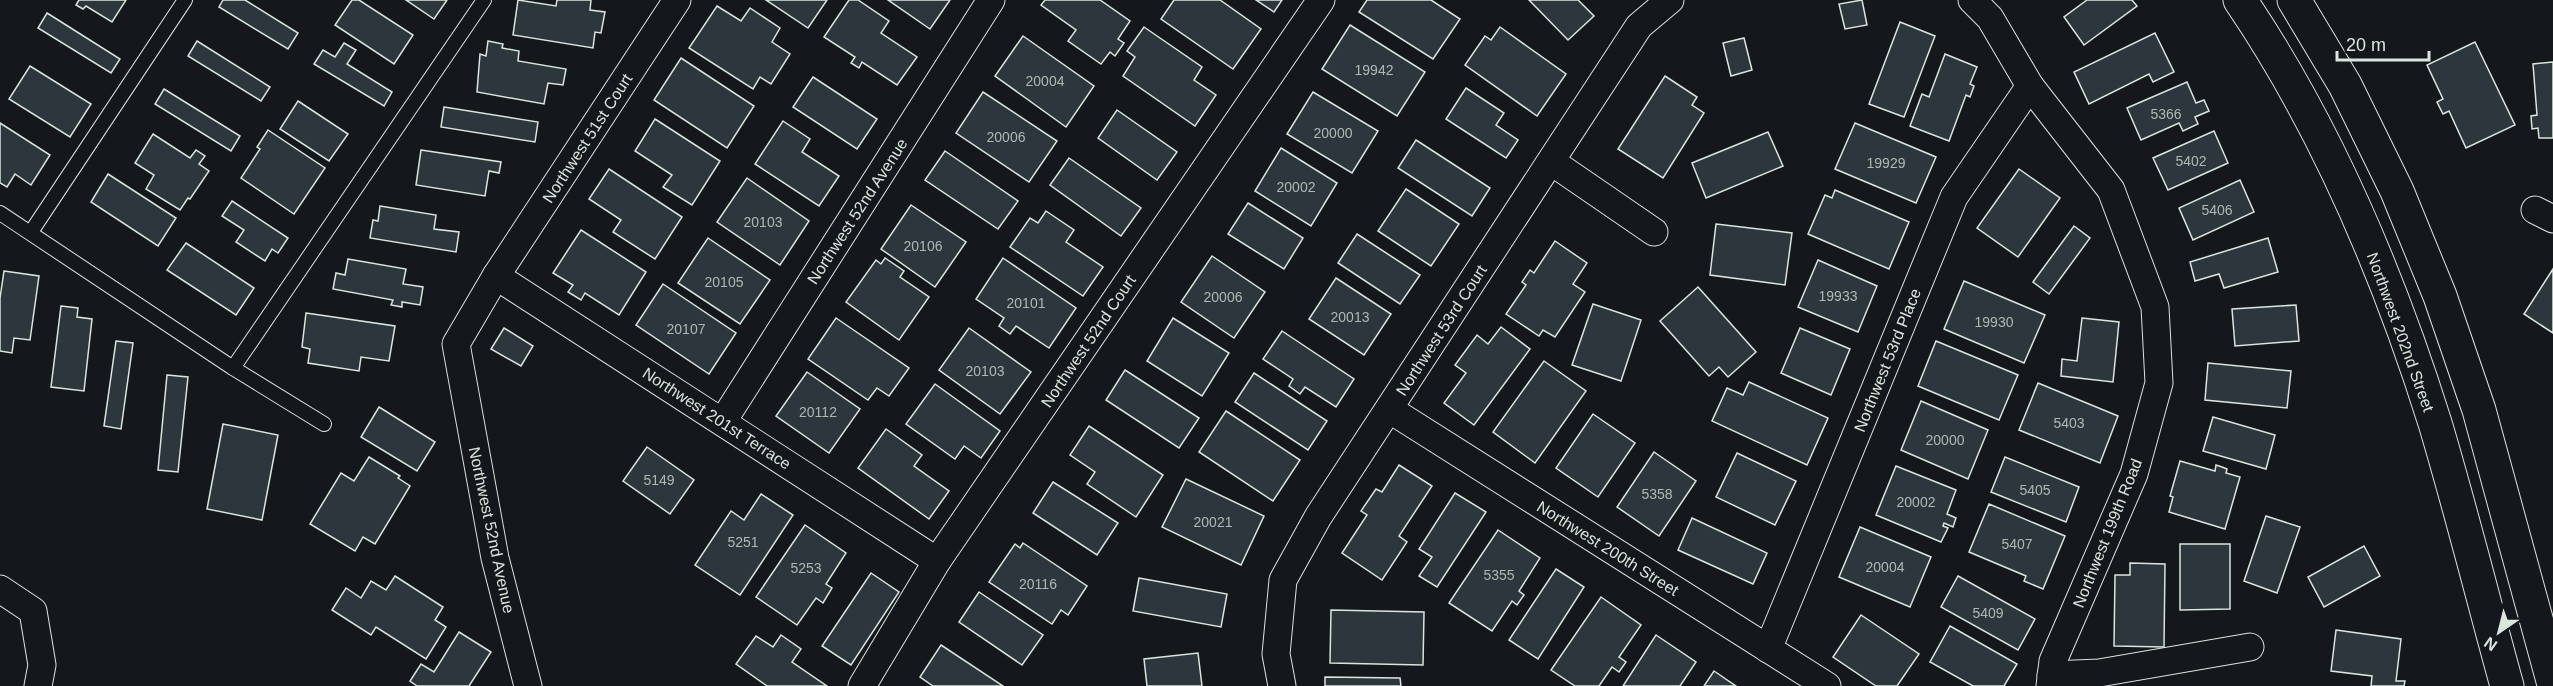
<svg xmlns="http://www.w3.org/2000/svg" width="2553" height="686" font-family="Arial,sans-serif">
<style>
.building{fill:#2c363c;stroke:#d8e6dc;stroke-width:1.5}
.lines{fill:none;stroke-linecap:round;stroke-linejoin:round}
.lane-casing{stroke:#d8e6dc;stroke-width:16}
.street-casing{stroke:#d8e6dc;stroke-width:29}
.primary-casing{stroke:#d8e6dc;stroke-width:35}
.lane{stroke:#14181c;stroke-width:14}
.street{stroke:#14181c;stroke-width:27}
.primary{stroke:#14181c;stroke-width:33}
.labels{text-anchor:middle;stroke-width:4.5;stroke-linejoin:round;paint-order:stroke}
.number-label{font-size:14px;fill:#adbab4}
.street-label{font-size:16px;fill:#d8e6dc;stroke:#14181c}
</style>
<rect width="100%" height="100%" fill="#14181c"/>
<!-- building -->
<g class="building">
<path d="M79 0H126L112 22 86 6 83 9 76 5Z"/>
<path d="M223 0H245L298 33 288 49 219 7Z"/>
<path d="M352 0H359L413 35 394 64 335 25Z"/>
<path d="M406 0H447L434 19Z"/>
<path d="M518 0 556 6 557 0H591L590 10 605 12 601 33 595 32 593 48 513 35Z"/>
<path d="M766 0H827L808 28Z"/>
<path d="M849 0H858L889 21 881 33 917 57 897 85 862 62 859 68 851 63 855 57 824 37Z"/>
<path d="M888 0H950L930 29Z"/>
<path d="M1045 0H1100L1130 21 1118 39 1124 43 1115 56 1110 52 1101 64 1068 41 1076 30 1041 5Z"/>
<path d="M1174 0H1220L1261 29 1233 69 1161 19Z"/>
<path d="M1256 0H1282L1274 12Z"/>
<path d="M1367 0H1431L1460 19 1433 59 1359 12Z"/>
<path d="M1529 0H1578L1594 16 1568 40Z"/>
<path d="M1862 0 1867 25 1845 29 1839 4Z"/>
<path d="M2087 0H2132L2137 6 2084 45 2064 17Z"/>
<path d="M717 6 741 21 750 8 780 28 772 42 790 54 771 84 760 77 753 89 689 48Z"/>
<path d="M47 13 120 59 111 73 38 28Z"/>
<path d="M1900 22 1935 36 1904 117 1869 104Z"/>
<path d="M1350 25 1425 72 1397 116 1322 69Z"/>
<path d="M1144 27 1202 67 1194 80 1216 95 1195 126 1123 76 1135 57 1127 51Z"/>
<path d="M1500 27 1566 74 1537 116 1465 65 1485 36 1491 40Z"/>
<path d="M2155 33 2174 72 2153 82 2149 74 2089 104 2074 72Z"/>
<path d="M1023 36 1094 86 1066 127 995 76Z"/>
<path d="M1744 38 1752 70 1731 76 1723 43Z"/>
<path d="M197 41 270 87 261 101 188 56Z"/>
<path d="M488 41 503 44 502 48 519 51 518 61 566 69 563 85 548 83 544 104 477 92 480 54 486 56Z"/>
<path d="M2475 42 2515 125 2466 148 2449 111 2443 114 2437 102 2443 99 2427 65Z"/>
<path d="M344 43 356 50 347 64 392 92 384 106 314 64 323 50 335 57Z"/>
<path d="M1945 54 1977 67 1970 84 1974 86 1970 97 1966 95 1949 141 1910 126 1922 94 1929 97Z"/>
<path d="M681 58 754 106 727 148 654 100Z"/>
<path d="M2553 62V138H2539L2538 128 2532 129 2531 116 2537 115 2533 64Z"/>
<path d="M30 66 91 104 70 137 9 99Z"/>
<path d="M1665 76 1697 97 1692 105 1704 113 1663 178 1618 149Z"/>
<path d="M813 77 877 119 857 149 793 107Z"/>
<path d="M2187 82 2196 103 2204 100 2209 111 2195 117 2198 124 2183 131 2179 123 2141 140 2127 108Z"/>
<path d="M1466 88 1504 113 1496 125 1518 140 1506 158 1446 119Z"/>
<path d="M164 89 240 136 231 151 155 104Z"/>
<path d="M983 92 1057 141 1029 182 956 133Z"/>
<path d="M1313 92 1378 131 1352 173 1287 134Z"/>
<path d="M298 101 348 134 329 161 280 129Z"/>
<path d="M444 107 538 122 535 142 441 127Z"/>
<path d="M1117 110 1177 152 1157 180 1098 138Z"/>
<path d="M655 119 720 161 692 205 663 187 672 175 635 151Z"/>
<path d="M783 121 810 139 802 152 839 176 819 206 755 164Z"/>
<path d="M0 123 50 155 31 185 15 174 7 187 0 183Z"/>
<path d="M1855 123 1936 157 1916 203 1835 169Z"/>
<path d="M268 130 325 168 294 214 241 178 260 149 257 147Z"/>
<path d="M2214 131 2228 163 2168 190 2153 158Z"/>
<path d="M1768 132 1783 166 1706 198 1692 163Z"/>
<path d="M153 134 190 158 196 150 205 156 199 164 209 171 190 199 188 198 180 210 146 189 154 175 135 163Z"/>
<path d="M1416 140 1490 188 1472 216 1398 168Z"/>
<path d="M1281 148 1337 183 1311 226 1255 191Z"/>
<path d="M421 150 501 162 499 173 489 171 485 196 416 185Z"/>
<path d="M945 151 1018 201 998 229 925 180Z"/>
<path d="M1069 158 1141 208 1121 236 1050 185Z"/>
<path d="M609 169 682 217 655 259 613 232 621 220 589 199Z"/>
<path d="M2019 169 2060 198 2018 257 1977 228Z"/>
<path d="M108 174 176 218 158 246 91 202Z"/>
<path d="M747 178 809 221 780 265 717 222Z"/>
<path d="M2240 180 2254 212 2193 240 2179 208Z"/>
<path d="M1406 189 1459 224 1431 266 1378 231Z"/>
<path d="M1835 190 1909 222 1889 269 1808 234 1825 195 1832 198Z"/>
<path d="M232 201 288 238 278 253 272 249 265 261 236 242 244 230 222 216Z"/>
<path d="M1248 203 1303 238 1284 269 1228 234Z"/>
<path d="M911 205 966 242 935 287 881 249Z"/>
<path d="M380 206 436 215 434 229 459 232 456 252 370 238 373 220 378 221Z"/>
<path d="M1046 211 1074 230 1066 242 1103 267 1083 296 1010 247 1030 218 1038 223Z"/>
<path d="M1716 224 1792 233 1785 285 1710 275Z"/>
<path d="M2074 226 2090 238 2049 294 2033 282Z"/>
<path d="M581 230 646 272 619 315 585 293 581 300 568 292 573 285 553 273Z"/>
<path d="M1357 234 1420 275 1400 304 1338 263Z"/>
<path d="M708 238 770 280 740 324 678 283Z"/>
<path d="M2268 238 2278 272 2224 288 2219 274 2195 281 2190 262Z"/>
<path d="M1555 241 1587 263 1573 284 1585 292 1555 337 1543 330 1539 336 1506 314 1526 285 1522 282 1530 270 1534 273Z"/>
<path d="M186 243 254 288 236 315 167 270Z"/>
<path d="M1212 256 1265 292 1234 338 1181 302Z"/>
<path d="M885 258 904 271 900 277 929 297 899 340 846 302 876 260 881 264Z"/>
<path d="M1003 258 1076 308 1049 348 1016 326 1010 334 999 326 1004 318 976 299Z"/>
<path d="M348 259 406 269 403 284 423 287 420 305 402 302V307L391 305 393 300 333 289 336 273 345 275Z"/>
<path d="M1818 260 1877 286 1858 332 1798 307Z"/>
<path d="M2553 269V333L2524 314Z"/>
<path d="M4 271 39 276 30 340 14 338 12 353 0 351V298Z"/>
<path d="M1336 278 1391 314 1364 355 1309 319Z"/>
<path d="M1964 281 2045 315 2024 363 1944 329Z"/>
<path d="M663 284 736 333 709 374 636 325Z"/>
<path d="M1698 287 1756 352 1728 377 1719 367 1709 376 1660 321Z"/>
<path d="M1593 304 1641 320 1621 381 1572 365Z"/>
<path d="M2296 305 2299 341 2235 346 2232 309Z"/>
<path d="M61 306 78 308 77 317 92 319 84 391 51 387Z"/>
<path d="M306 313 395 326 389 361 361 357 359 371 308 363 310 349 302 347Z"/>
<path d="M836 318 909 368 889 396 877 388 868 400 808 359Z"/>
<path d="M1173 318 1229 353 1202 396 1147 361Z"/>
<path d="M2082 318 2119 322 2113 382 2061 376 2062 359 2077 361Z"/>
<path d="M1501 327 1530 349 1474 425 1444 403 1466 373 1455 365 1477 335 1488 344Z"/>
<path d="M504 328 533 346 521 366 491 349Z"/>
<path d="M969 328 1031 372 1000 414 939 370Z"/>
<path d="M1800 328 1850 349 1831 395 1781 373Z"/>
<path d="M1282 331 1354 379 1336 407 1305 387 1300 394 1289 386 1293 379 1263 359Z"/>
<path d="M116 341 133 343 121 429 104 426Z"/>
<path d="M1936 341 2018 375 1999 420 1918 386Z"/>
<path d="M1544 361 1586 391 1535 463 1493 432Z"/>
<path d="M2208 363 2291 371 2287 408 2205 400Z"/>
<path d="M1125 370 1199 418 1179 448 1106 400Z"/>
<path d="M807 372 860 409 829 453 776 416Z"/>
<path d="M1254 373 1327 421 1308 450 1235 402Z"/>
<path d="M167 375 188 377 178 472 158 470Z"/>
<path d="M1749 382 1828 418 1807 465 1712 421 1727 388 1743 395Z"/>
<path d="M2038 383 2118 416 2100 463 2019 430Z"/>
<path d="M935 384 1000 431 981 458 964 446 955 459 906 424Z"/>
<path d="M1921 401 1988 430 1968 479 1901 450Z"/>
<path d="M379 407 435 442 417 471 361 437Z"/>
<path d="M1226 411 1300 460 1273 501 1199 452Z"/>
<path d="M1593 414 1635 443 1598 497 1556 468Z"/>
<path d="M2213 417 2275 435 2266 469 2203 451Z"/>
<path d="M223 424 278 435 262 520 207 509Z"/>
<path d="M1089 426 1163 475 1136 517 1087 484 1095 472 1070 455Z"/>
<path d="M886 429 922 455 914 466 949 491 929 519 858 468Z"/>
<path d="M647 447 694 480 670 514 623 481Z"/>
<path d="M1654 452 1696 481 1659 536 1617 507Z"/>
<path d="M1737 453 1796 481 1775 525 1716 497Z"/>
<path d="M369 457 400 476 398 478 410 486 375 544 363 537 355 551 310 524 341 473 354 481Z"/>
<path d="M2005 457 2079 487 2066 522 1991 492Z"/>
<path d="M2180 461 2215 471 2216 465 2222 467 2227 469 2226 473 2240 477 2225 529 2169 512 2173 497 2170 496Z"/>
<path d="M1399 465 1432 486 1399 536 1407 542 1382 580 1342 553 1367 515 1361 511 1376 489 1382 492Z"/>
<path d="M1896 466 1956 490 1947 514 1956 518 1953 527 1944 523 1943 526 1948 528 1941 542 1876 515Z"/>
<path d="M1186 479 1264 516 1241 565 1162 527Z"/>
<path d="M1053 482 1118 523 1097 555 1033 513Z"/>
<path d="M1455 493 1486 512 1437 587 1419 576 1432 557 1419 549Z"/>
<path d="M761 494 793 515 740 595 695 565 731 511 744 520Z"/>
<path d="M1989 504 2065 536 2043 589 2024 581 2026 576 1969 552Z"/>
<path d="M2266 516 2300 527 2277 593 2244 581Z"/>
<path d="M1692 518 1767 553 1753 584 1678 550Z"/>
<path d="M805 525 846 553 826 584 832 588 823 603 816 598 797 625 756 597Z"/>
<path d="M1860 527 1931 557 1910 607 1839 577Z"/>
<path d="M1498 530 1540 558 1519 591 1524 595 1517 605 1512 601 1492 631 1449 603Z"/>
<path d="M1023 543 1087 586 1068 615 1061 610 1052 624 989 582 1015 544 1020 548Z"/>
<path d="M2180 544H2230V609L2180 610Z"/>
<path d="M2364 546 2380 576 2324 607 2308 577Z"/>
<path d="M2130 563 2165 564 2164 647 2114 646 2115 575H2130Z"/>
<path d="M1556 569 1584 587 1538 659 1509 640Z"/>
<path d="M871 573 899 592 851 665 822 646Z"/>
<path d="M395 576 443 607 435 620 446 627 426 659 376 627 371 635 332 610 346 588 361 598 371 581 386 590Z"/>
<path d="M1958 576 2035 619 2018 650 1941 607Z"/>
<path d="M1139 578 1227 594 1221 627 1133 611Z"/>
<path d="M979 592 1043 635 1022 665 959 622Z"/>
<path d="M1601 597 1641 625 1619 657 1626 662 1619 672 1612 667 1599 686H1575L1551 670Z"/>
<path d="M1331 610 1424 612 1423 665 1330 663Z"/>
<path d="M1861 615 1919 654 1897 686H1876L1833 657Z"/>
<path d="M1950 626 2017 664 2004 686H1973L1930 662Z"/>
<path d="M2336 630 2401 639 2396 681H2405L2404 686H2371L2372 676 2331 671Z"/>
<path d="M459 632 491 652 469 686H417L410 681 421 664 434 672Z"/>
<path d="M781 635 801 649 792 662 827 686H767L736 664 756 636 773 647Z"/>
<path d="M1656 635 1696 662 1680 686H1623Z"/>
<path d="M941 645 1003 686H933L920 677Z"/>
<path d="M1198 653 1202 686H1147L1144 659Z"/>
<path d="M1714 671 1736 686H1704Z"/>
<path d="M1325 677 1400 678 1401 686H1325Z"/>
</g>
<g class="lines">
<defs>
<g id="lane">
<path d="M0 213 233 368 324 424"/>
<path d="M31 232 185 0"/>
<path d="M233 368 484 0"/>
</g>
<g id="street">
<path d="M1972 0 1990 18 2030 86 2111 190 2155 307 2159 383 2134 474 2053 661 2050 686"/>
<path d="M1552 162 1654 232"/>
<path d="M2535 210 2553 219"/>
<path d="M496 276 937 561"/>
<path d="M1389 409 1827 686"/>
<path d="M723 421 991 0"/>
<path d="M0 589 33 611 42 665 38 686"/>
<path d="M1768 649 1954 197 2030 86"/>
<path d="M2051 675 2099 673 2250 647"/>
<path d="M528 686 495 558 456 344 496 276 677 0"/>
<path d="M862 686 937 561 1321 0"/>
<path d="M1282 686 1276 654 1283 580 1318 517 1639 26 1670 0"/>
</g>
<g id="primary">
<path d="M2240 0C2327 128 2389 276 2435 423 2461 510 2483 599 2507 686"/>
<path d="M2294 0 2345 85 2397 191 2440 296 2479 410 2553 681"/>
</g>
</defs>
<!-- lane casing -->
<use href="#lane" class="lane-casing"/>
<!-- street casing -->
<use href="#street" class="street-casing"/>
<!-- primary casing -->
<use href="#primary" class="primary-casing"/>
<!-- lane -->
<use href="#lane" class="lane"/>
<!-- street -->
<use href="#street" class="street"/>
<!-- primary -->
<use href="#primary" class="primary"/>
</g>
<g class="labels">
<!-- number labels -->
<g class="number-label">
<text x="1374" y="75">19942</text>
<text x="1045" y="86">20004</text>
<text x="2166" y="119">5366</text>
<text x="1333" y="138">20000</text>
<text x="1006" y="142">20006</text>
<text x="2191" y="166">5402</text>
<text x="1886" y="168">19929</text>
<text x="1296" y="192">20002</text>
<text x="2217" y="215">5406</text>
<text x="763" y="227">20103</text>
<text x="923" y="251">20106</text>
<text x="724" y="287">20105</text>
<text x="1838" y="301">19933</text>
<text x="1223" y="302">20006</text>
<text x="1026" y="308">20101</text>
<text x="1350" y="322">20013</text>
<text x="1994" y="327">19930</text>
<text x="686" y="334">20107</text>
<text x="985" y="376">20103</text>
<text x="818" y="417">20112</text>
<text x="2069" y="428">5403</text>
<text x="1945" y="445">20000</text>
<text x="659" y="485">5149</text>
<text x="2035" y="495">5405</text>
<text x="1657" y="499">5358</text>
<text x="1916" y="507">20002</text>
<text x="1213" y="527">20021</text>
<text x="743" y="547">5251</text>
<text x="2017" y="549">5407</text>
<text x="1885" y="572">20004</text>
<text x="806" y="573">5253</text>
<text x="1499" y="580">5355</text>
<text x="1038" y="589">20116</text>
<text x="1988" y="618">5409</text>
</g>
<!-- street labels -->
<g class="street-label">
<text transform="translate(587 138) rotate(-57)" y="6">Northwest 51st Court</text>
<text transform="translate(857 211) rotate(-57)" y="6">Northwest 52nd Avenue</text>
<text transform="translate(1441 330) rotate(-57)" y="6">Northwest 53rd Court</text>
<text transform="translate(2401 332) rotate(70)" y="6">Northwest 202nd Street</text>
<text transform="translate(1088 341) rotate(-56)" y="6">Northwest 52nd Court</text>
<text transform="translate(1887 360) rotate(-68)" y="6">Northwest 53rd Place</text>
<text transform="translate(717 418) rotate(33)" y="6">Northwest 201st Terrace</text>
<text transform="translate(492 530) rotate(78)" y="6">Northwest 52nd Avenue</text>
<text transform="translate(2107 533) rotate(-68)" y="6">Northwest 199th Road</text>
<text transform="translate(1608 548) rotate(32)" y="6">Northwest 200th Street</text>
</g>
</g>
<!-- north arrow -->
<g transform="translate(2499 632) rotate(215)" stroke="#14181c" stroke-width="4.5" paint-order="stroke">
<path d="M0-4.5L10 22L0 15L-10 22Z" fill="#d8e6dc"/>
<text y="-9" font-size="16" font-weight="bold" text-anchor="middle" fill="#d8e6dc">N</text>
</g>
<!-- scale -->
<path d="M2337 51v9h92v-9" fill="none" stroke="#d8e6dc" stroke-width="3"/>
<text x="2346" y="51" font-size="18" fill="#d8e6dc" stroke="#14181c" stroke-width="4.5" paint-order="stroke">20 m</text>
</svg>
